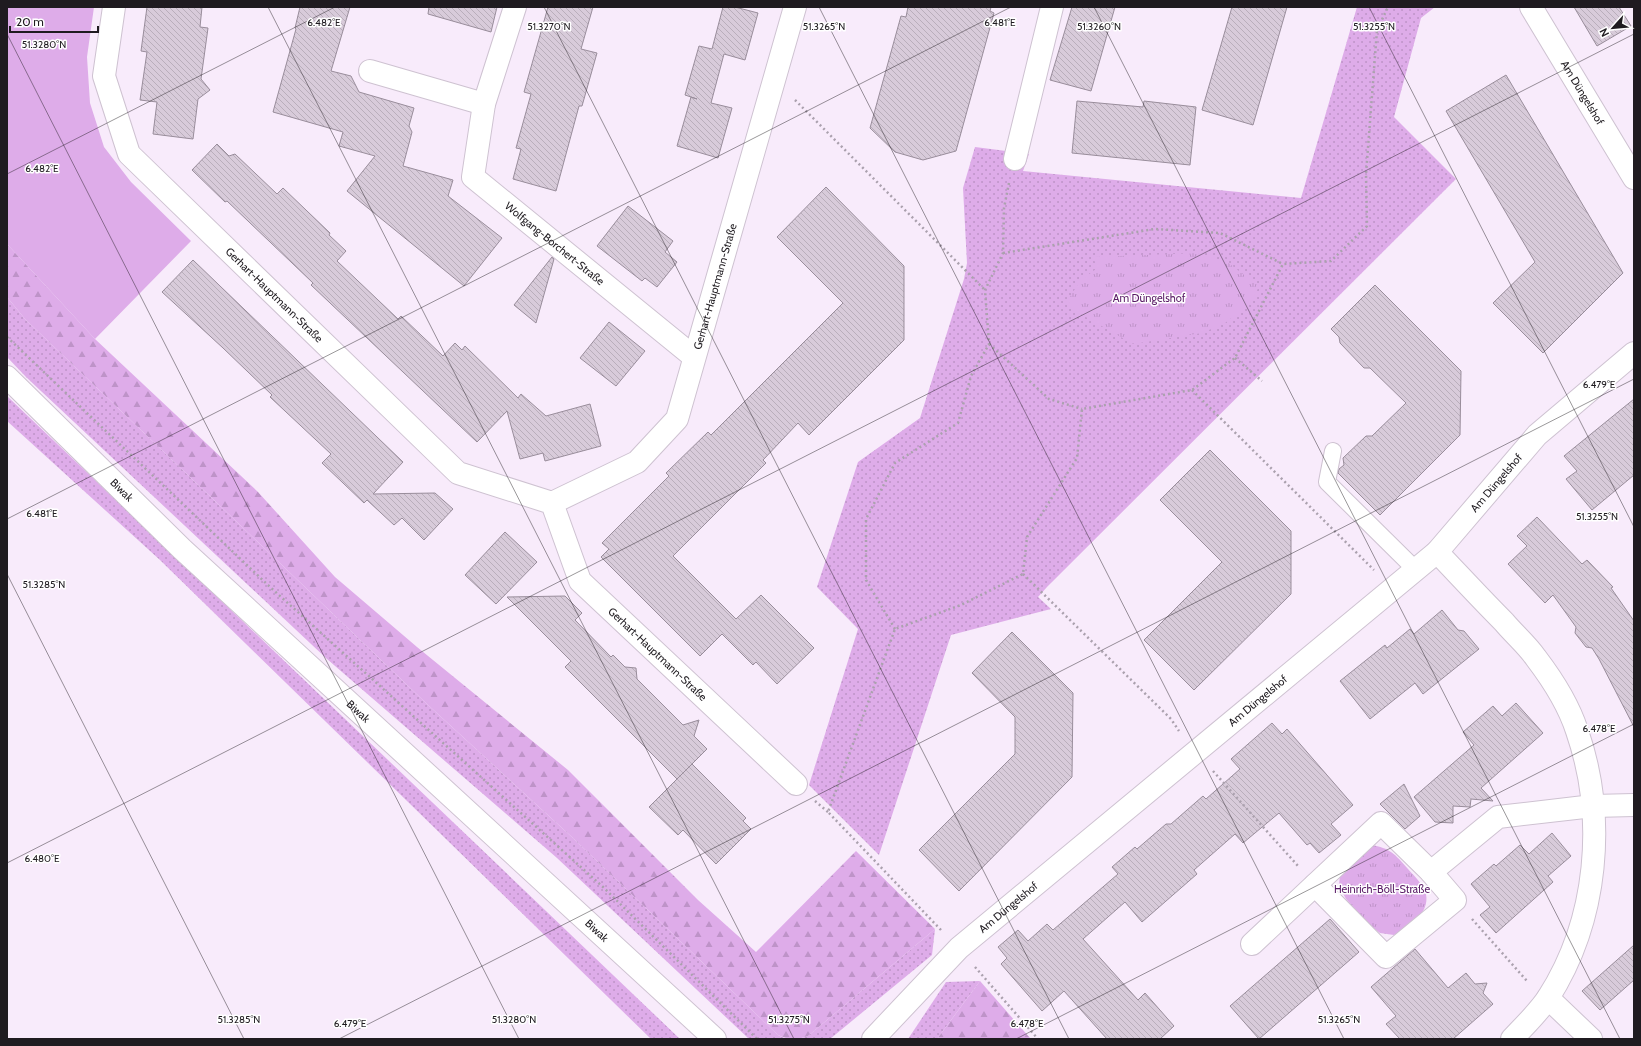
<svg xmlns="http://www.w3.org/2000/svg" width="1641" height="1046" font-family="Cabin,sans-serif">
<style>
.grass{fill:url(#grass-dots)}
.forest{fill:url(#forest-firs)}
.park{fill:url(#park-tufts)}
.garden{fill:#deace9}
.building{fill:url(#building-back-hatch);stroke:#998d9b}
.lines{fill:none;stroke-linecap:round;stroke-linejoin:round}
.lane-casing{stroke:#cec2d1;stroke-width:18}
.street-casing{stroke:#cec2d1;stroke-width:24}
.secondary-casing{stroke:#cec2d1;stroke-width:24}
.path{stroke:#aba1ae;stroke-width:2.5;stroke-dasharray:2 3;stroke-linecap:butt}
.lane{stroke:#fff;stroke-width:16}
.street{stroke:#fff;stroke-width:22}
.secondary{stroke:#fff;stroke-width:22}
.ticks{fill:none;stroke:#1f1b20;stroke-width:1;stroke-opacity:0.45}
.labels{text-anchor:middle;stroke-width:3;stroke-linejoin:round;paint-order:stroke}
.street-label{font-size:11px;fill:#1f1b20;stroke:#fff}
.park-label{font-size:11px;fill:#581965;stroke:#fff}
.ticks-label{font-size:10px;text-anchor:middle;fill:#1f1b20;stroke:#fff;stroke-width:3;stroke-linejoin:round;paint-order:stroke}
</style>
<defs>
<pattern id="grass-dots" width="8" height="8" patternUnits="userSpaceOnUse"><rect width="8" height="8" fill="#deace9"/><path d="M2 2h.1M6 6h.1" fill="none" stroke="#be93c8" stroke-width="1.8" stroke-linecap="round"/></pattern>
<pattern id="forest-firs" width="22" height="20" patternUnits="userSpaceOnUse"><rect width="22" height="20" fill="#deace9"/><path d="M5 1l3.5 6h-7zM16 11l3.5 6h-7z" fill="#be93c8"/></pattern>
<pattern id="park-tufts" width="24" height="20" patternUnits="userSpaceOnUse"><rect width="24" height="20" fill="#deace9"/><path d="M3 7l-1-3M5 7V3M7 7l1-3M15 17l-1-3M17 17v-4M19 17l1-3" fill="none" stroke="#be93c8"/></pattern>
<pattern id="building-back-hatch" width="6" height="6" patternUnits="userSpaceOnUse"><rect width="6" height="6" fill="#d8cbda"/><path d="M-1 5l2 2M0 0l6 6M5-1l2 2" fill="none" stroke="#b9aebb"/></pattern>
</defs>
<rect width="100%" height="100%" fill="#f8ebfb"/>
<!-- grass -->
<g class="grass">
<path d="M1357 7H1435L1421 18 1394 117 1456 179 1047 587 1038 597 1051 609 951 635 879 855 809 785 858 629 817 587 858 462 920 418 964 279 967 263 963 188 975 147 1029 154 1023 171 1301 198Z"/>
<path d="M7 297 25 319 427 704 574 839 778 1035 786 1039 748 1038 557 858 327 659 26 377 7 357Z"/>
<path d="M7 396 680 1039H651L160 560 7 421Z"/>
<path d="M935 929 932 955 830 1039H799L808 1036Z"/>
<path d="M980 981 937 1039H908L946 982Z"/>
</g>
<!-- forest -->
<g class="forest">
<path d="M7 244 95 339 258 492 335 577 417 647 568 770 698 900 756 952 856 851 935 929 808 1036C797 1040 788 1040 778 1035L574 839 427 704 25 319 7 297Z"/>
<path d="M980 981 1030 1038 937 1039Z"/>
</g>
<!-- park -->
<g class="park">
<path d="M1198 253 1227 262 1259 286 1251 303 1225 323 1202 333 1133 344 1072 309 1068 300 1080 281 1096 269 1094 257Z"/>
<path d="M1371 845C1390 848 1395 854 1408 869 1414 876 1424 885 1426 894 1430 914 1408 927 1394 935L1380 933 1369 925 1346 899 1339 886 1340 873Z"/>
</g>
<!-- garden -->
<path class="garden" d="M7 7H94L87 57 90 103 104 147 131 182 191 241 95 339 7 244Z"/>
<!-- building -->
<g class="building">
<path d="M147 7H202L200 27 208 28 201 79 210 90 198 99 193 139 153 134 157 102 140 100 147 52 141 51Z"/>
<path d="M300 7H350L331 71 351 76 359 92 414 108 409 126 412 132 403 166 453 180 448 196 502 238 464 286 347 191 375 156 339 146 343 132 273 112 296 29 295 28Z"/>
<path d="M429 7H497L491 32 428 14Z"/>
<path d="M548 7H593L581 49 597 53 582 106H579L556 191 513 179 521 149 516 148 531 94 524 92Z"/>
<path d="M723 7H735L758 13 745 60 724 54 711 103 732 108 718 158 677 146 691 97 697 99 685 95 699 46 712 49Z"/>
<path d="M908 7H991L990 11 994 13 956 151 923 160 895 152 870 128 901 16 906 17Z"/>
<path d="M1072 7H1115L1091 91 1050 80Z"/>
<path d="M1232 7H1287L1253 125 1202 110Z"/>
<path d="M1574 7H1619L1631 26 1597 46Z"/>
<path d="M1506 75 1623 273 1543 353 1493 303 1535 262 1446 111Z"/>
<path d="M1077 101 1143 107 1144 101 1196 107 1190 165 1072 153Z"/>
<path d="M217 144 229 156 235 154 277 194 283 188 330 233 329 235 346 251 337 261 398 319 401 316 443 356 455 343 462 350 465 346 518 398 521 394 546 416 590 404 601 446 545 461 543 453 520 459 507 411 477 442 311 285 313 283 227 201 225 202 192 170Z"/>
<path d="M826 187 904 266V340L809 435 798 423 763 460 766 463 673 556 736 619 761 595 814 648 777 684 756 662 753 665 722 634 700 656 601 557 609 549 602 543 669 476 666 473 708 432 711 435 843 303 777 237Z"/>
<path d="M628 206 673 241 665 252 677 262 657 287 645 278 642 281 597 246Z"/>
<path d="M552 257 554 259 536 323 514 305Z"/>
<path d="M193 260 403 462 373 494 435 493 453 509 424 540 402 518 394 525 367 500 364 503 322 463 331 454 270 397 272 395 223 348 162 292Z"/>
<path d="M1375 285 1461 371 1460 435 1380 515 1338 473 1339 469 1344 465 1343 458 1366 436H1372L1406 403 1370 368H1364L1340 343 1339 337 1331 329Z"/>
<path d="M609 322 645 351 616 386 580 358Z"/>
<path d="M1634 399V475L1592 510 1566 479 1577 471 1564 456Z"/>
<path d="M1210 450 1291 531V594L1194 690 1144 640 1222 562 1160 500Z"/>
<path d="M1537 517 1582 564 1587 560 1613 587 1611 588 1634 621V727L1599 659 1592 648 1586 647 1575 633 1576 627 1553 595 1545 603 1508 564 1527 546 1517 536Z"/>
<path d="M505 532 537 562 496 604 465 575Z"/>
<path d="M565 596 582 613 575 620 611 657 613 655 625 667 636 668 637 679 683 725 699 720 694 736 707 749 677 779 565 667 571 661 507 597Z"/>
<path d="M1442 610 1458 630 1464 631 1479 649 1423 694 1415 683 1370 719 1340 681 1385 645 1387 648 1410 629 1414 634Z"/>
<path d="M1012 632 1073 693 1072 777 959 891 919 850 1015 754V717L972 673Z"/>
<path d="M1516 703 1543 733 1481 788 1493 801 1471 799 1470 807 1453 806V823L1435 822 1414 797 1474 745 1463 732 1493 706 1502 716Z"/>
<path d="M1272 723 1282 734 1287 729 1353 805 1331 824 1341 835 1319 853 1310 843 1307 845 1279 813 1243 843 1235 834 1194 870 1197 874 1142 922 1125 902 1083 939 1138 1000 1145 993 1174 1026 1160 1039H1107L1064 991 1042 1011 1001 964 1007 958 998 947 1018 930 1028 941 1047 924 1053 930 1118 874 1112 867 1135 847 1137 849 1166 824H1171L1203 796 1206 799 1240 769 1231 759Z"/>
<path d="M692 764 746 818 743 821 751 829 716 864 683 830 678 835 649 807Z"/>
<path d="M1404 784 1420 816 1405 829 1380 804Z"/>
<path d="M1552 833 1571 856 1548 876 1553 882 1496 933 1480 915 1490 907 1471 884 1494 864 1496 866 1520 845 1529 854Z"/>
<path d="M1330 919 1359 952 1259 1039 1230 1006Z"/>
<path d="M1634 945V980L1600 1010 1582 991Z"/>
<path d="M1415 949 1448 988 1466 973 1475 984 1487 983 1483 993 1493 1004 1453 1039H1400L1386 1024 1396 1016 1371 987Z"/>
</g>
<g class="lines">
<defs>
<path id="lane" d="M1333 451 1327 482 1416 570"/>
<g id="street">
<path id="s1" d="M114 7 104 76 129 154 458 473 552 503 580 581 796 784"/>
<path id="s2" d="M515 7 484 104 473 177 694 357"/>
<path id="s3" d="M1531 7 1634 178"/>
<path d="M370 71 484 104"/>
<path d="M1015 159 1052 7"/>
<path id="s4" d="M552 503 637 462 677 419 795 7"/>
<path d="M1437 552C1459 575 1481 599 1504 622 1514 634 1527 645 1536 658 1552 679 1569 706 1577 731 1607 818 1598 920 1548 998 1538 1013 1524 1026 1512 1039"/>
<path d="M1315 885 1386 957 1455 900 1431 872 1498 817 1593 806 1634 805"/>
<path d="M1252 944 1381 823 1431 872"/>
<path d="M1548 998 1591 1039"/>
<path id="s5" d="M873 1039 959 948 1437 552 1537 435 1634 353"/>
</g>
<g id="secondary">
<path id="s6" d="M7 377 182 549 715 1039"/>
</g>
</defs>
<!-- lane casing -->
<use href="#lane" class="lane-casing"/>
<!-- street casing -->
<use href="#street" class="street-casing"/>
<!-- secondary casing -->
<use href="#secondary" class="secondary-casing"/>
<!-- path -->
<g class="path">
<path d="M795 100 985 290"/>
<path d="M1003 253 1155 229 1220 233 1283 264"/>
<path d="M7 337 270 587 603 887 757 1039"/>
<path d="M989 344 1049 399 1082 409"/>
<path d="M1235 358 1262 381"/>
<path d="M1192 390 1374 570"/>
<path d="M1023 574 1171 719 1179 731"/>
<path d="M895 629 866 580V519L895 463 958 423 971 376 989 344 985 290 1003 253 1004 208 1009 183"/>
<path d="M1213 771 1298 866"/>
<path d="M815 801 828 812"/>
<path d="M1472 919 1527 981"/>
<path d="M941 930 828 812 895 629 961 605 1023 574 1027 537 1077 458 1082 409 1192 390 1235 358 1283 264 1331 261 1367 226 1366 174 1377 30 1388 7"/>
<path d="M975 967 1038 1039"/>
</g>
<!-- lane -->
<use href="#lane" class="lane"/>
<!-- street -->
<use href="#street" class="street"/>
<!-- secondary -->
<use href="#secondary" class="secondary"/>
</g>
<!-- ticks -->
<path class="ticks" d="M268 7 794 1039M544 7 1069 1039M819 7 1344 1039M1094 7 1620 1039M1369 7 1634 527M7 34 519 1039M7 174 335 7M7 519 1011 7M7 574 244 1039M7 863 1634 34M339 1039 1634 379M1016 1039 1634 724"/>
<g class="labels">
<!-- street labels -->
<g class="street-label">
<text dy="4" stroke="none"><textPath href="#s3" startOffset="100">Am Düngelshof</textPath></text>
<text dy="4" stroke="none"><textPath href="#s2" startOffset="281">Wolfgang-Borchert-Straße</textPath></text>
<text dy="4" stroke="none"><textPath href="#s4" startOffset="291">Gerhart-Hauptmann-Straße</textPath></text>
<text dy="4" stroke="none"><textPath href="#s1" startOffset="354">Gerhart-Hauptmann-Straße</textPath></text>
<text dy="4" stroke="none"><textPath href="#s5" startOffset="837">Am Düngelshof</textPath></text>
<text dy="4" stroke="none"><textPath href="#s6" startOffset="161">Biwak</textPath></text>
<text dy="4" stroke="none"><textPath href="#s1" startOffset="898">Gerhart-Hauptmann-Straße</textPath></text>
<text dy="4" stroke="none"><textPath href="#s5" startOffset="513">Am Düngelshof</textPath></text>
<text dy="4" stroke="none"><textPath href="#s6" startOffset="485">Biwak</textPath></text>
<text dy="4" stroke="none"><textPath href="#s5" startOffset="189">Am Düngelshof</textPath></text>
<text dy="4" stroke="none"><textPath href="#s6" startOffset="809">Biwak</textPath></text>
</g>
<!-- park labels -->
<g class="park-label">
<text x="1149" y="302">Am Düngelshof</text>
<text x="1382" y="893">Heinrich-Böll-Straße</text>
</g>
</g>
<g class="ticks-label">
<text x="324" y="26">6.482°E</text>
<text x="1000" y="26">6.481°E</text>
<text x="549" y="30">51.3270°N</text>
<text x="824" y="30">51.3265°N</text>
<text x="1099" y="30">51.3260°N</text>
<text x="1374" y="30">51.3255°N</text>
<text x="44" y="48">51.3280°N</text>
<text x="42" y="172">6.482°E</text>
<text x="1599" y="388">6.479°E</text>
<text x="42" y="517">6.481°E</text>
<text x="1597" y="520">51.3255°N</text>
<text x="44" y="588">51.3285°N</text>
<text x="1599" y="732">6.478°E</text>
<text x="42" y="862">6.480°E</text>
<text x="239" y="1023">51.3285°N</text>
<text x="514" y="1023">51.3280°N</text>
<text x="789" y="1023">51.3275°N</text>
<text x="1339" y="1023">51.3265°N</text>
<text x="350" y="1027">6.479°E</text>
<text x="1027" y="1027">6.478°E</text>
</g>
<!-- border -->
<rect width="1641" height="1046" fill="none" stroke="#1f1b20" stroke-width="16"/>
<!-- north arrow -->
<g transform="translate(1613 28) rotate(243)" stroke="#ffffff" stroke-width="3" paint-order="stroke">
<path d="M0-3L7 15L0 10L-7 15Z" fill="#1f1b20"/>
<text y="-6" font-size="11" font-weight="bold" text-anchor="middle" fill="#1f1b20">N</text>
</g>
<!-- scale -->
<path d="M10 26v6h88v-6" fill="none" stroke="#1f1b20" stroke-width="2"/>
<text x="16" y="26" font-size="12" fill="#1f1b20" stroke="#ffffff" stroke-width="3" paint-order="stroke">20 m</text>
</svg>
